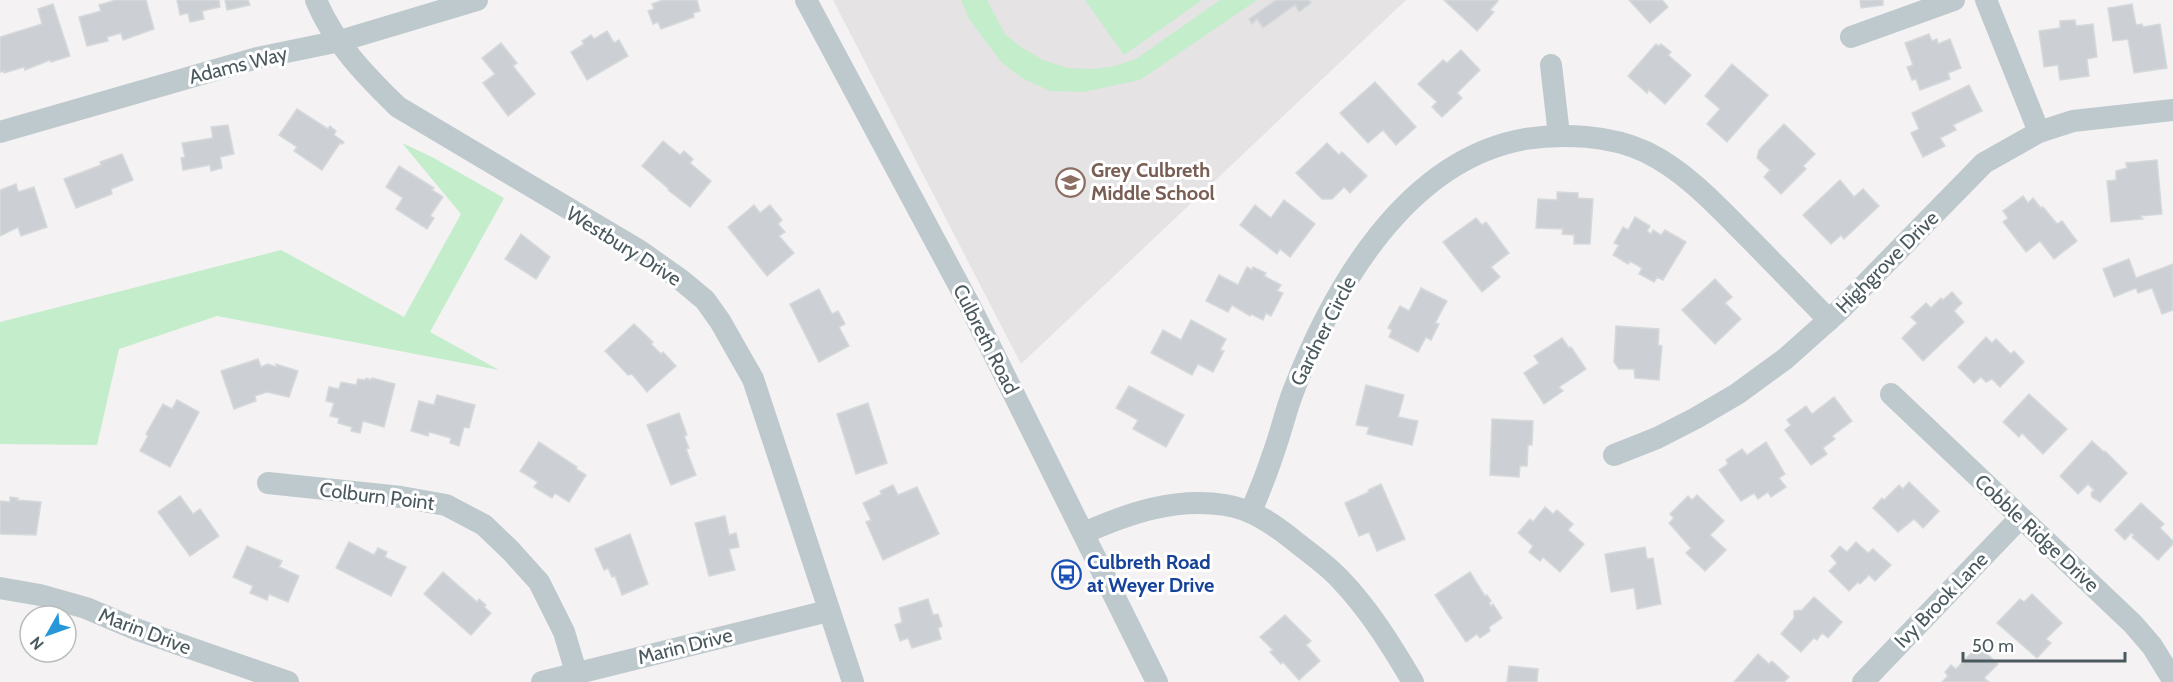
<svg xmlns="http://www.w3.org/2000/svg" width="2173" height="682" font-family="Cabin,sans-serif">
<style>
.education{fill:#e5e3e3}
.green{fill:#c4edcc}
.building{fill:#ccd0d4;stroke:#d6d9dc;stroke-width:1.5}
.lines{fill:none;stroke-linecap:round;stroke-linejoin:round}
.minor{stroke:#bec9cd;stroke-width:22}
.labels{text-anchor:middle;stroke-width:6;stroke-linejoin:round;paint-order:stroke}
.street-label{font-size:20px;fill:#4a595e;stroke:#fff}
.education-label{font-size:20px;font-weight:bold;fill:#785e54;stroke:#fff;text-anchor:start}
.transit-label{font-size:20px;font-weight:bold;fill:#164399;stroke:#fff;text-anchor:start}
</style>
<rect width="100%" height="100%" fill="#f4f2f2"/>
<!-- education -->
<path class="education" d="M833 0H1406L1021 364Z"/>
<!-- green -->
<g class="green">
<path d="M961 0H987L1005 34 1021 47 1043 60 1067 68 1094 69 1115 66 1136 59 1220 0H1257L1140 80 1083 92 1050 91 1022 78 1001 62 969 19Z"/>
<path d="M1085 0H1202L1124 55Z"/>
<path d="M402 143 432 157 504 198 430 332 499 370 217 316 119 349 97 445 0 444V322L281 250 404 317 461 214Z"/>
</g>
<!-- building -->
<g class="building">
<path d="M116 0H146L154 29 123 40 121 33 107 37 108 41 87 46 79 17 101 11 99 5Z"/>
<path d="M177 0H219L220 7 202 11 204 19 190 22 188 13 180 15Z"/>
<path d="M225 0H248L250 5 227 10Z"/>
<path d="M663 0H697L700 11 693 13 694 17 661 29 658 22 653 24 648 11 654 9 652 4Z"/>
<path d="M1276 0H1309L1311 3 1299 12 1295 5 1263 28 1257 19 1252 24 1249 19Z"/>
<path d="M1444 0H1497L1498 1 1490 10 1494 12 1477 31Z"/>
<path d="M1629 0H1662L1668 7 1650 23Z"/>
<path d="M1860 0H1883V5L1861 8Z"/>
<path d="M53 4 70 56 51 62 50 60 25 70 24 67 4 73V71L0 72V37L42 24 38 9Z"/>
<path d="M2132 4 2136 25 2142 24 2143 27 2160 24 2167 68 2134 73 2128 39 2113 41 2108 8Z"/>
<path d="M2075 20 2076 26 2093 24 2097 57 2087 59 2089 76 2060 80 2058 65 2044 67 2039 31 2060 28V21Z"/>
<path d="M607 31 614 43 619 40 628 56 587 80 571 52 584 44 582 41 591 35 594 39Z"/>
<path d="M1929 34 1932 41 1937 39 1938 44 1950 39 1961 68 1948 73 1950 79 1920 90 1916 79 1912 80 1907 67 1913 65 1905 43Z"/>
<path d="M501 43 517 63 513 66 535 94 508 116 483 83 495 74 482 58Z"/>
<path d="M1656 44 1659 46 1661 44 1671 52 1668 55 1691 75 1665 104 1649 90 1647 93 1628 76Z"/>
<path d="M1461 50 1480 70 1457 93 1462 98 1442 117 1432 107 1437 102 1418 84 1443 60 1447 63Z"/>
<path d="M1732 64 1768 95 1727 142 1707 124 1720 109 1705 96Z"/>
<path d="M1375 82 1416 127 1396 145 1383 130 1368 143 1340 113Z"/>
<path d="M1969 85 1982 111 1953 125 1956 130 1940 138 1945 146 1923 157 1911 133 1919 129 1912 113Z"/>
<path d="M297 109 328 129 330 126 336 131 334 135 344 142 342 144 340 143 322 170 294 151 297 147 279 135Z"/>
<path d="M1784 124 1815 154 1803 166 1806 169 1781 194 1764 177 1770 170 1757 158 1759 150Z"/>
<path d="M228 125 234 154 220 157 222 168 211 171 210 165 183 170 181 158 185 157 182 143 213 138 211 127Z"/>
<path d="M663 141 680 155 684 151 693 159 690 163 711 181 690 207 668 190 669 189 642 166Z"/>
<path d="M1327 143 1339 155 1342 152 1367 176 1350 193 1344 187 1332 199H1322L1296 173Z"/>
<path d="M122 154 133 180 111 189 112 194 76 208 64 179 101 165 100 162Z"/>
<path d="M2157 160 2162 214 2140 216 2143 219 2111 222 2107 181 2116 180V171L2127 168 2126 163Z"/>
<path d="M399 166 434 188 432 190 443 197 430 216 434 218 427 229 396 209 403 198 386 187Z"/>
<path d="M1840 180 1854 197 1863 189 1879 206 1844 239 1841 235 1831 244 1803 215Z"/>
<path d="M16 184 18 192 34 187 47 227 21 236 18 227 0 236V190Z"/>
<path d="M1557 192 1578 193V198L1593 199 1590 244H1574V235L1562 234 1563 229 1536 228 1538 199 1557 200Z"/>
<path d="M2023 196 2028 203 2033 198 2041 208 2043 207 2057 224 2062 221 2077 241 2054 259 2040 241 2026 252 2003 222 2008 218 2003 211Z"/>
<path d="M1284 200 1315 224 1290 257 1280 249 1277 254 1240 225 1255 205 1271 218Z"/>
<path d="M754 205 760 213 770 205 782 220 778 224 785 232 779 236 794 253 767 276 728 227Z"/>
<path d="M1635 217 1650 226 1647 231 1651 234 1653 230 1661 235 1665 230 1686 242 1663 280 1657 277 1654 282 1639 274 1642 268 1630 261 1628 264 1613 255 1619 245 1614 243 1623 227 1628 230Z"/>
<path d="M1476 218 1482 225 1486 222 1509 253 1491 267 1500 277 1482 292 1443 242Z"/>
<path d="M521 234 550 257 536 279 505 259Z"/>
<path d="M2129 259 2136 278 2173 264V310L2162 314 2152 288 2138 293 2136 288 2114 297 2103 269Z"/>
<path d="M1247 267 1252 270 1253 267 1266 273 1264 276 1281 285 1277 291 1283 293 1271 316 1266 313 1263 320 1251 314 1250 316 1232 305 1228 312 1206 301 1219 275 1238 285Z"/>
<path d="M1715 279 1732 297 1725 303 1741 319 1715 344 1682 310Z"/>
<path d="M1421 288 1447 301 1435 323 1439 324 1431 340 1426 337 1418 352 1389 337 1392 330 1388 328 1400 306 1409 311Z"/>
<path d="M819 289 832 314 838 311 845 324 839 327 849 346 819 362 790 304Z"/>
<path d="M1952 292 1962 303 1954 311 1964 322 1923 361 1902 338 1917 323 1911 317 1926 303 1931 308 1941 298 1943 300Z"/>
<path d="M1191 320 1226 339 1220 350 1224 351 1213 372 1198 364 1192 375 1151 353 1163 330 1181 340Z"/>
<path d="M634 324 653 342 651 344 661 354 663 352 676 366 647 392 632 374 628 375 605 351Z"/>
<path d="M1616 326 1659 329 1658 345 1662 346 1659 380 1635 378 1634 369H1619L1614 362Z"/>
<path d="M1986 337 1992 343 1996 339 2011 354 2014 351 2024 362 2000 387 1992 379 1986 382 1981 377 1974 383 1958 367Z"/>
<path d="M1562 338 1569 348 1571 347 1586 369 1559 387 1563 391 1544 404 1524 373 1539 363 1534 356Z"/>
<path d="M258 359 261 367 268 364 276 367V364L298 371 289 397 267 392 255 396 256 401 234 409 221 371Z"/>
<path d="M366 378 371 380 372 378 395 384 384 427 363 421 360 433 351 431 352 427 338 423 339 418 330 416 334 403 326 401 329 387 339 389 341 382 356 385 358 379 365 380Z"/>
<path d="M1366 385 1404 395 1398 417 1418 421 1412 445 1367 434 1369 427 1356 425Z"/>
<path d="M1129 386 1184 415 1166 447 1133 429 1138 420 1116 408Z"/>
<path d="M2029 394 2067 429 2043 454 2022 433 2019 437 2003 422Z"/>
<path d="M437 395 475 405 469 428 464 427 459 446 450 443 451 438 429 432 428 436 411 431 419 401 434 405Z"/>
<path d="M1834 397 1852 421 1832 436 1835 439 1823 448 1827 454 1811 465 1785 430 1791 425 1787 420 1806 406 1812 414Z"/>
<path d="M177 400 199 412 170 467 140 451 148 436 146 434 163 404 172 409Z"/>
<path d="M868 403 887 463 856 474 837 414Z"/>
<path d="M679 413 687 435 684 436 689 448 686 449 696 475 671 485 647 425Z"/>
<path d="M1492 419 1533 421 1532 445H1528L1527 466H1520L1519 477 1490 475Z"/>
<path d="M2092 441 2104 452 2105 451 2127 473 2100 502 2092 497 2091 493 2094 490 2088 484 2078 494 2060 476Z"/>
<path d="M539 442 577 467 576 469 586 475 569 502 555 493 552 498 534 487 538 482 520 471Z"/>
<path d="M1766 442 1785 474 1779 478 1786 487 1771 497 1768 492 1758 499 1754 493 1741 501 1719 470 1728 464 1726 460 1742 449 1747 455Z"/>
<path d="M1909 482 1939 511 1923 528 1914 519 1898 532 1873 508 1882 498 1884 500 1899 485 1903 489Z"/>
<path d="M1381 484 1405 539 1377 551 1369 532 1359 536 1345 503 1369 492 1368 490Z"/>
<path d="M893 485 898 495 917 487 939 534 883 560 866 522 871 520 863 503 882 494 880 491Z"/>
<path d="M1697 495 1724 521 1710 535 1726 550 1705 571 1686 553 1691 548 1669 523 1674 518 1670 514 1688 496 1692 500Z"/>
<path d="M180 496 193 514 200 509 219 536 190 556 158 512Z"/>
<path d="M10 497 18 498 17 500 41 502 36 535 0 534V501L10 502Z"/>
<path d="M2141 503 2164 524 2160 528 2173 541V544L2158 560 2132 537 2134 535 2131 533 2125 540 2115 530Z"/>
<path d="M1545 507 1553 514 1557 510 1573 524 1568 530 1584 544 1560 572 1543 557 1540 561 1529 552 1533 546 1518 533 1530 519 1533 522Z"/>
<path d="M725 516 729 535 736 533 739 547 729 549 735 570 709 576 695 523Z"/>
<path d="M630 534 648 584 622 595 615 576 612 577 608 568 604 570 595 549Z"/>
<path d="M349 542 374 555 378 548 387 552 385 557 406 567 391 596 336 568Z"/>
<path d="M1856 542 1868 553 1873 549 1891 565 1875 581 1869 575 1860 584 1858 582 1849 591 1829 571 1837 563 1831 556 1840 546 1847 552Z"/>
<path d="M247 546 282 561 279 567 299 576 288 602 269 594 267 600 250 593 253 586 233 577Z"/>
<path d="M1645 547 1647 559 1653 558 1661 604 1637 609 1634 588 1611 592 1605 554Z"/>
<path d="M443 572 477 602 479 599 486 605 484 607 491 613 471 635 424 594Z"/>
<path d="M1470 572 1485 596 1487 595 1491 601 1489 603 1491 606 1493 604 1502 618 1489 627 1490 631 1480 638 1477 634 1466 642 1435 595Z"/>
<path d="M2032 594 2062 623 2046 639 2051 643 2037 658 1997 623 2020 599 2024 602Z"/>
<path d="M1814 597 1842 622 1828 638 1822 633 1817 640 1814 638 1809 643 1801 652 1781 634 1794 618V611L1802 610Z"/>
<path d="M928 599 933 615 938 614 942 626 938 628 941 639 912 648 908 638 900 641 895 625 902 622 899 608Z"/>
<path d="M1285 615 1311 641 1306 645 1320 661 1299 680 1283 662 1281 664 1270 652 1273 650 1260 637Z"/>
<path d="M1978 646 1998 664 1984 678 1989 682H1942L1948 676 1945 672 1951 665 1956 669Z"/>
<path d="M1758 654 1769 664 1772 661 1789 677 1784 682H1734Z"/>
<path d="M1509 666 1538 669 1537 682H1507Z"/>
</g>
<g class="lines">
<!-- minor -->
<g class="minor">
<path d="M316 0C333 42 366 76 398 107L640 251 681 280 705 300 720 321 753 379 853 682"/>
<path d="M806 0 970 306 1157 682"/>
<path d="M1986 0 2039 132"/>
<path d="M1851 37 1954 0"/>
<path d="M1551 65 1559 135"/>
<path d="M0 132 257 58 340 41 477 0"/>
<path d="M1891 394 2133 624 2152 646 2173 680"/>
<path d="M1614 455 1657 438 1696 418 1737 394 1785 359 1840 310 1984 163 2039 132 2073 121 2173 110"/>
<path d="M268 483 401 497 446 505 484 525 511 551 539 582 564 632 576 672"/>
<path d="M1251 512C1258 494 1266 476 1272 457 1280 436 1285 413 1293 392 1333 288 1406 160 1525 139 1563 133 1610 135 1646 152 1687 172 1718 207 1750 239 1776 266 1803 293 1829 320"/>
<path d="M1084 533C1129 513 1176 497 1225 505 1253 509 1276 526 1297 543 1311 554 1327 565 1339 578 1369 609 1391 645 1413 682"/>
<path d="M0 588 40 595 86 608 138 630 288 682"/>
<path d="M542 682 828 611"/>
<path d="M1863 682 2020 518"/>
</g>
</g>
<!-- icons -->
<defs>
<symbol id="school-ring" viewBox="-11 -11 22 22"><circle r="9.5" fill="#fff" stroke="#8d6e63" stroke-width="1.5"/><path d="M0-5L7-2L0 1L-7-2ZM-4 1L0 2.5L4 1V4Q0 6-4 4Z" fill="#8d6e63"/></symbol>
<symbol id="bus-ring" viewBox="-11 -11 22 22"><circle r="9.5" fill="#fff" stroke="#1a4fb4" stroke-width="1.5"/><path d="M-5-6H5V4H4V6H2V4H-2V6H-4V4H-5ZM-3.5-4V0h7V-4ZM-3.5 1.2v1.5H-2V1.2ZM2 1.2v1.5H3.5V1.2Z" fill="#1a4fb4"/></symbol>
</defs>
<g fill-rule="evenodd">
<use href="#school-ring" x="1054" y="166" width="33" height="33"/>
<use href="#bus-ring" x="1050" y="558" width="33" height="33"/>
</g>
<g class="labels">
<!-- street labels -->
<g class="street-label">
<text transform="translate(238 65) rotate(-14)" y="7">Adams Way</text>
<text transform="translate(624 246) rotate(32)" y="7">Westbury Drive</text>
<text transform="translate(1887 262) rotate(-45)" y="7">Highgrove Drive</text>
<text transform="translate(1323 331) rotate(-63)" y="7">Gardner Circle</text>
<text transform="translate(986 339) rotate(63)" y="7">Culbreth Road</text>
<text transform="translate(377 496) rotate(7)" y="7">Colburn Point</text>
<text transform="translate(2037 533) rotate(43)" y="7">Cobble Ridge Drive</text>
<text transform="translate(1941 600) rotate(-46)" y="7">Ivy Brook Lane</text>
<text transform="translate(145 631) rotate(21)" y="7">Marin Drive</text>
<text transform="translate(685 646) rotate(-14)" y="7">Marin Drive</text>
</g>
<!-- education labels -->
<g class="education-label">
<text x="1091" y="177">Grey Culbreth<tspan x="1091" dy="23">Middle School</tspan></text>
</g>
<!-- transit labels -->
<g class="transit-label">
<text x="1087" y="569">Culbreth Road<tspan x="1087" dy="23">at Weyer Drive</tspan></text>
</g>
</g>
<!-- north arrow -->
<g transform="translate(48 634) rotate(230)"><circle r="28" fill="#ffffff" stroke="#b7bdbf" stroke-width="1.5"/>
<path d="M0-4.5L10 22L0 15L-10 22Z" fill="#2698d9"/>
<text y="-9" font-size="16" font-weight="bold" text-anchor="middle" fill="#4a595e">N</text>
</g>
<!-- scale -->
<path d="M1963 652v9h162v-9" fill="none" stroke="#4a595e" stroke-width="3"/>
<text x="1972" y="652" font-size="18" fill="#4a595e" stroke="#ffffff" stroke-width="4.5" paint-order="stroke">50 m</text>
</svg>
